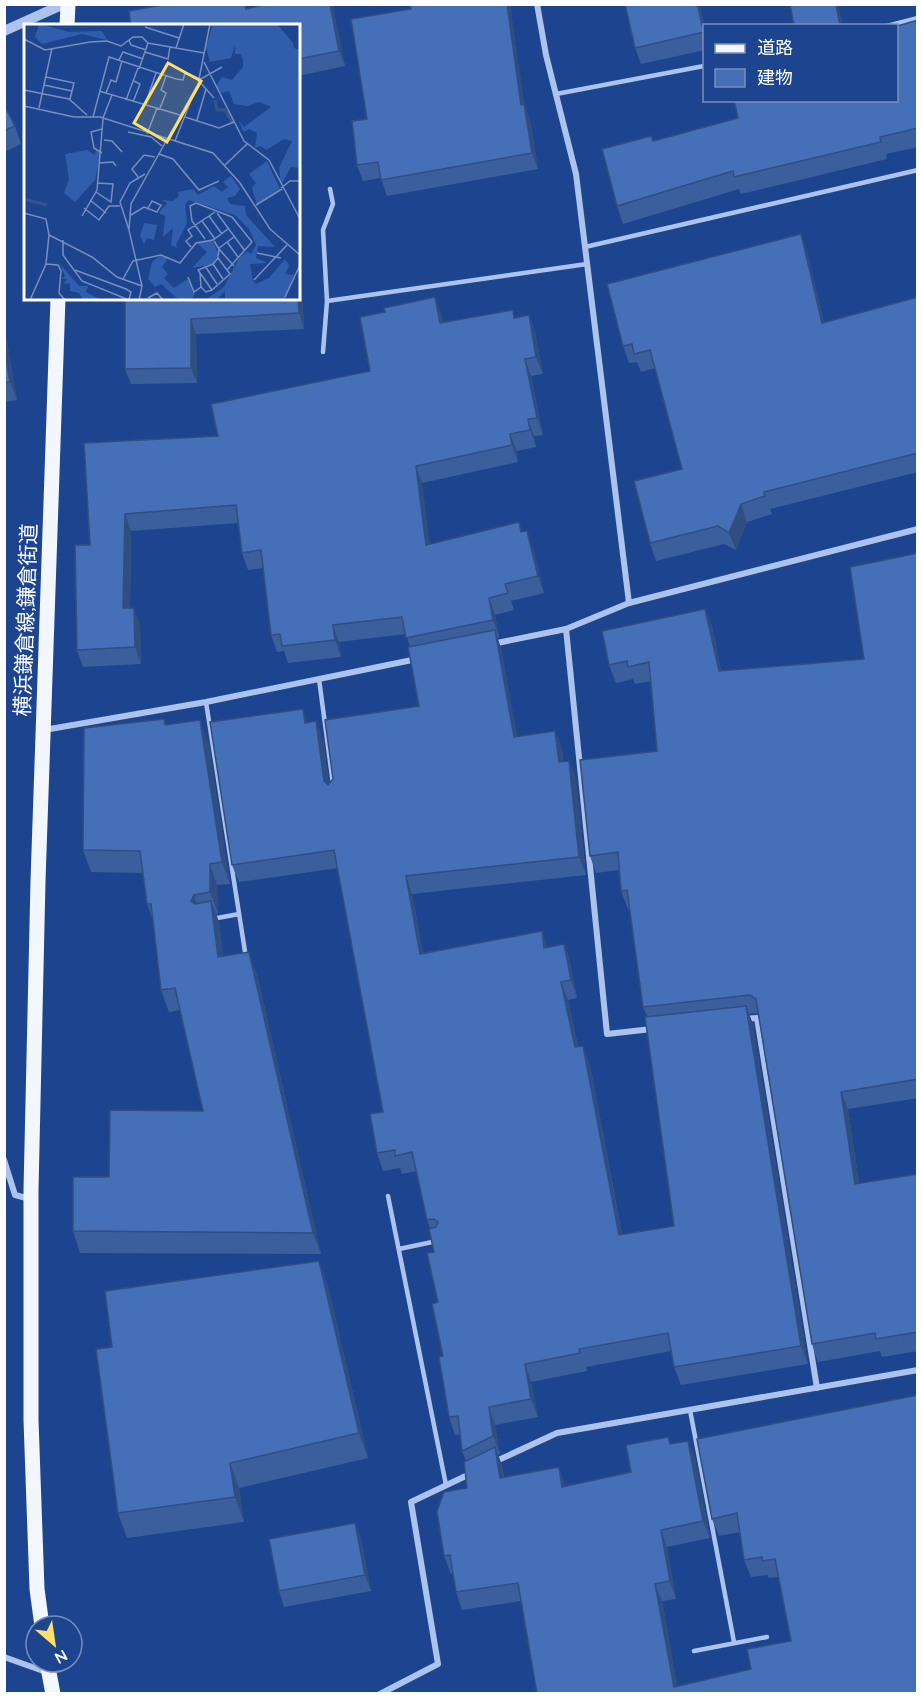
<svg xmlns="http://www.w3.org/2000/svg" width="922" height="1698" font-family="Quicksand,'Noto Sans JP',sans-serif">
<style>
.lines{fill:none;stroke-linecap:round;stroke-linejoin:round}
.service{stroke:#acc4ed;stroke-width:4.5}
.minor{stroke:#acc4ed;stroke-width:6}
.tertiary{stroke:#acc4ed;stroke-width:10}
.primary{stroke:#f2f6ff;stroke-width:15}
.wall{fill:#3b5f9d}
.shaded-wall{fill:#304e80}
.building{fill:#456fb7;stroke:#304e80;stroke-width:1.5}
.labels{text-anchor:middle;stroke-width:5;stroke-linejoin:round;paint-order:stroke}
.street-label{font-size:21px;fill:#fff;stroke:#1d458f}
.inset-river{fill:none;stroke:#37558b;stroke-width:3}
.inset-road{fill:none;stroke:#778fbc;stroke-width:1.5}
.view{fill:#fddf6a;fill-opacity:0.15;stroke:#fddf6a;stroke-width:3}
.inset-edge{fill:none;stroke:#fff;stroke-width:3}
</style>
<rect width="100%" height="100%" fill="#1d458f"/>
<g class="lines">
<!-- service -->
<g class="service">
<path d="M887 26 918 18"/>
<path d="M556 94 704 66"/>
<path d="M585 247 918 170"/>
<path d="M327 301 323 230 333 204 330 189"/>
<path d="M323 352 327 301 587 264"/>
<path d="M319 679 333 784"/>
<path d="M206 702 246 958"/>
<path d="M212 919 239 914"/>
<path d="M388 1196 446 1485"/>
<path d="M399 1249 437 1241"/>
<path d="M690 1410 734 1642"/>
<path d="M694 1651 767 1637"/>
</g>
<!-- minor -->
<g class="minor">
<path d="M537 4 546 55 576 174 629 603"/>
<path d="M566 629 607 1034 652 1029"/>
<path d="M492 644 566 629 629 603 918 529"/>
<path d="M44 730 206 702 417 659"/>
<path d="M743 1019 757 1018 817 1388"/>
<path d="M4 1160 15 1195 30 1199"/>
<path d="M492 1463 557 1433 918 1370"/>
<path d="M4 1657 49 1673"/>
<path d="M380 1694 438 1664 411 1502 472 1473"/>
</g>
<!-- tertiary -->
<path class="tertiary" d="M4 31 64 4"/>
<!-- primary -->
<g class="primary">
<path d="M67 26 68 4"/>
<path d="M42 1626 37 1589 31 1420V1190L38 881 58 298"/>
<path d="M47 1662 53 1694"/>
</g>
</g>
<!-- wall -->
<g class="wall">
<path d="M699 4 705 26V50L641 64 635 48Z"/>
<path d="M333 7 345 66 298 76V26L248 8Z"/>
<path d="M411 9 525 107 530 120 538 169 387 196 381 178 363 181 357 165 367 119Z"/>
<path d="M918 20V147L886 154 887 159 741 194 739 189 623 224 617 206 653 141 738 118Z"/>
<path d="M4 105 15 126 21 144 4 152Z"/>
<path d="M298 251 300 257 304 329 196 334 197 383 131 384 125 369V298H298Z"/>
<path d="M807 252 824 322 918 297V472L770 509 772 514 747 522 736 550 724 544 656 561 650 543 682 469 655 368 641 372 637 362 629 363 623 346Z"/>
<path d="M435 297 441 314 443 322 516 317 529 315 535 332 543 374 531 376 543 435 534 436 536 447 517 451 518 462 422 483 429 544 522 532 533 548 544 593 511 601 514 610 495 615 499 637 497 638 501 648 517 737 555 731 562 749 563 761 576 779 586 875 412 894 423 953 542 931 547 947 564 944 570 962 577 998 568 1000 578 1046 590 1064 622 1234 674 1226 647 1016 643 1007 630 908 628 909 621 891 619 870 596 873 590 856 657 751 651 681 635 684 633 679 616 683 609 665 705 609 712 626 721 671 864 659 918 553V1098L848 1109 859 1183 918 1174V1351L882 1357 880 1351 818 1362 812 1344 758 1014 756 1013 749 1014 753 1024 808 1364 681 1385 674 1367 671 1351 586 1367 587 1371 531 1382 538 1417 495 1425 500 1454 498 1455 502 1465 504 1477 565 1486 631 1472 668 1437 671 1444 695 1458 710 1538 667 1547 676 1599 662 1601 677 1686 751 1669 791 1641 778 1577 769 1578 767 1575 751 1577 744 1560 740 1532 719 1536 712 1519 697 1439 918 1694H537L521 1601 462 1610 456 1592 453 1573 451 1574 444 1556 467 1488 466 1461 462 1451 460 1434 455 1435 449 1417 434 1252 430 1228 427 1220 416 1171 402 1174 400 1168 383 1171 377 1153 383 1112 338 868 239 882 232 865 308 722 316 721 323 739 329 784 419 706 410 647 406 634 339 642 341 657 288 663 284 651 277 652 271 635 263 568 248 570 242 553 238 523 131 531 130 608 140 625 141 664 83 667 77 650 90 545 84 443 218 436 370 371 385 312Z"/>
<path d="M4 326 17 400 4 402Z"/>
<path d="M164 719 166 724 208 741 230 884 217 885 218 913 216 914 219 922 223 957 257 974 321 1254 80 1253 73 1231 109 1177 203 1111 180 1010 169 1012 161 990 153 920 147 904 143 873 91 872 83 850Z"/>
<path d="M328 1286 368 1458 239 1488 244 1522 127 1538 118 1513 112 1347Z"/>
<path d="M355 1523 361 1539 371 1591 284 1607 279 1591Z"/>
</g>
<!-- shaded-wall -->
<g class="shaded-wall">
<path d="M330 4H332L333 7 345 66 339 51Z"/>
<path d="M507 4H510L525 107 530 120 538 169 532 153 521 105Z"/>
<path d="M697 4H699L705 26V34Z"/>
<path d="M836 4H838L843 26H840Z"/>
<path d="M801 234 807 252 828 340 822 323Z"/>
<path d="M298 251 300 257 304 329 299 313 298 298Z"/>
<path d="M435 297 441 314 446 340 440 323Z"/>
<path d="M529 315 535 332 543 374 536 357Z"/>
<path d="M191 319 196 334 197 383 191 368Z"/>
<path d="M4 326 5 329 17 400 10 382 4 346Z"/>
<path d="M525 359 531 376 543 435 537 418Z"/>
<path d="M528 419 534 436 536 447 530 430Z"/>
<path d="M510 434 517 451 518 462 512 445Z"/>
<path d="M416 466 422 483 432 561 426 545Z"/>
<path d="M741 504 747 522 736 550 729 533Z"/>
<path d="M125 514 131 531 130 625 123 608Z"/>
<path d="M527 531 533 548 544 593 538 576Z"/>
<path d="M489 598 495 615 499 637 493 620Z"/>
<path d="M134 608 140 625 141 664 135 647Z"/>
<path d="M705 609 712 626 725 689 719 671Z"/>
<path d="M333 625 339 642 341 657 335 640Z"/>
<path d="M495 630 501 648 521 755 514 737Z"/>
<path d="M303 709 309 727 305 723Z"/>
<path d="M200 720 208 741 230 884 222 862Z"/>
<path d="M316 721 323 739 331 799 324 781Z"/>
<path d="M555 731 562 749 565 780 559 762Z"/>
<path d="M569 761 576 779 586 875 579 857Z"/>
<path d="M210 864 217 885 218 913 210 892Z"/>
<path d="M406 876 412 894 426 972 420 954Z"/>
<path d="M194 895 202 917 191 901Z"/>
<path d="M211 901 219 922 226 979 218 957Z"/>
<path d="M542 931 548 949 544 948Z"/>
<path d="M564 944 570 962 577 998 571 980Z"/>
<path d="M249 952 257 974 321 1254 313 1233Z"/>
<path d="M561 982 568 1000 582 1065 575 1047Z"/>
<path d="M746 1006 753 1024 808 1364 801 1346Z"/>
<path d="M583 1046 590 1064 625 1253 619 1235Z"/>
<path d="M841 1092 848 1109 862 1201 855 1184Z"/>
<path d="M319 1261 328 1286 368 1458 359 1433Z"/>
<path d="M525 1364 531 1382 538 1417 531 1399Z"/>
<path d="M489 1407 495 1425 500 1454 493 1436Z"/>
<path d="M688 1441 695 1458 710 1538 703 1521Z"/>
<path d="M495 1447 502 1465 506 1496 500 1478Z"/>
<path d="M230 1463 239 1488 244 1522 235 1497Z"/>
<path d="M559 1467 565 1485 569 1504 562 1487Z"/>
<path d="M355 1523 361 1539 371 1591 365 1575Z"/>
<path d="M661 1530 667 1547 676 1599 670 1581Z"/>
<path d="M655 1584 662 1601 679 1694 674 1687Z"/>
</g>
<!-- building -->
<g class="building">
<path d="M167 4H245L246 9 266 4H330L339 51 298 59V26H131L129 11Z"/>
<path d="M410 4H507L521 105 524 104 532 153 381 180 378 162 357 165 352 121 367 119 351 19 411 9Z"/>
<path d="M625 4H697L704 32 635 48Z"/>
<path d="M790 4H836L840 26H794Z"/>
<path d="M918 20V128L880 137 881 142 734 177 733 171 617 206 602 149 651 136 653 141 738 118 734 100H897V26Z"/>
<path d="M4 105 15 126 4 131Z"/>
<path d="M801 234 822 323 918 297V453L764 492 765 496 741 504 729 533 718 526 650 543 634 481 682 469 650 350 634 354 632 344 623 346 607 284Z"/>
<path d="M435 297 440 323 513 310 514 318 529 315 536 357 525 359 537 418 528 419 530 430 510 434 512 445 416 466 426 545 519 522 521 532 527 531 538 576 505 584 508 593 489 598 493 620 406 638 402 617 333 625 335 640 282 646 280 634 271 635 261 550 242 553 236 505 125 514 123 608H134L135 647 77 650 75 545H90L84 443 218 436 211 404 370 371 360 317 385 312 384 308Z"/>
<path d="M125 298H298L299 313 191 319V368L125 369Z"/>
<path d="M4 346 10 382 4 383Z"/>
<path d="M918 553V1079L841 1092 855 1184 918 1174V1332L876 1339 875 1333 812 1344 756 999 750 995 643 1007 627 890 621 891 618 852 590 856 580 760 657 751 649 662 628 667 627 661 609 665 602 631 705 609 719 671 864 659 850 567Z"/>
<path d="M495 630 514 737 555 731 559 762 569 761 579 857 406 876 420 954 542 931 544 948 564 944 571 980 561 982 575 1047 583 1046 619 1235 674 1226 645 1017 746 1006 801 1346 674 1367 668 1333 579 1349 580 1353 525 1364 531 1399 489 1407 493 1436 462 1451 458 1416 449 1417 439 1357 443 1356 432 1304 438 1302 427 1253 434 1252 429 1229 436 1227 438 1222 434 1219 427 1220 412 1152 395 1156V1150L377 1153 370 1114 383 1112 334 850 232 865 210 722 303 709 305 723 316 721 324 781 328 785 333 779 325 720 419 706 408 647Z"/>
<path d="M164 719 165 725 200 720 222 862 210 864V892L194 895 191 901 195 904 211 901 218 957 249 952 313 1233 73 1231V1177H109L110 1110 203 1111 175 988 161 990 151 904H147L140 851 83 850 84 728Z"/>
<path d="M319 1261 359 1433 230 1463 235 1497 118 1513 96 1349 112 1347 105 1291Z"/>
<path d="M918 1395V1694H537L518 1583 456 1592 450 1555 444 1556 437 1511 444 1492 467 1488 464 1462 495 1447 500 1478 559 1467 562 1487 631 1472 626 1445 668 1437 670 1444 688 1441 703 1521 661 1530 670 1581 655 1584 674 1687 751 1669 747 1649 791 1641 775 1559 762 1561V1557L744 1560 737 1513 712 1519 697 1439Z"/>
<path d="M355 1523 365 1575 279 1591 269 1539Z"/>
</g>
<g class="labels">
<!-- street labels -->
<g class="street-label">
<text transform="translate(26 620) rotate(-88)" y="7">横浜鎌倉線;鎌倉街道</text>
</g>
</g>
<!-- overview -->
<g transform="translate(24 24)">
<rect width="276" height="276" fill="#1d458f"/>
<path d="M15 0 45 8 78 7 83 16 58 10 18 20 11 13ZM189 0H253L269 19 270 24 276 26V144L267 143 257 161 255 144 268 117 260 115 242 126 237 122 231 124 233 109 225 105 220 108 214 96 220 103 247 83 235 78 224 82 210 80 205 67 197 69 192 62 198 53 208 56 219 43V36L217 30H211V21L207 34 186 38 182 23ZM63 126 71 131 72 126 77 129 71 156 51 178 40 169 45 155 41 130ZM243 137 256 165 233 180 228 164 232 159 225 150ZM207 152 216 165 211 172 203 174 206 180 221 182 222 191 251 223 234 222 232 234 243 239 226 240 229 257 232 260 245 254 261 235 265 242 261 250 270 251 261 276H201V267L192 276H181L200 263 215 234 223 227 227 230 232 221 225 205 211 191 165 176 161 180 163 199 152 221 154 224 147 221 149 204 139 213 141 192 135 189 143 179 138 176 149 177 155 172 154 168 169 165 174 171 190 162 198 168 204 163 199 158ZM120 199 133 201 130 216 123 214 120 220 116 212ZM184 216 189 218 195 231 188 240 168 244 183 228 173 219ZM136 232 144 234 138 243 144 250 140 254 150 264 164 255 171 270 167 276H155L137 260 131 263 124 255 128 238ZM36 240 55 262H64L62 268 77 276H59L55 269 46 267V259L40 260 43 255H38L41 252Z" fill="#305ead"/>
<path class="inset-river" d="M191 76 193 86H201L208 98M0 175 23 181"/>
<path class="inset-road" d="M121 3 155 14M0 15 21 26 66 18 83 17 97 22 109 13H118L124 19 180 29M105 16 107 21 122 26M152 24 160 0M121 28 144 35 146 23M95 36 99 28 119 35M180 38 220 117 245 136 276 195M115 45 124 19M22 53 50 59 46 75M175 57 190 74M20 61 48 67M0 66 45 75 63 91M75 67 156 91M82 69 87 56 92 58 98 37M102 76 114 44M109 78 116 60 110 57M121 81 132 49M0 82 50 93H76L189 129 216 159 246 205 276 231M15 84 28 24M136 84 142 69 137 66 142 52M69 93 85 33 152 55 159 56 161 49 177 55 198 43M161 93 195 104 210 98M79 94 88 71M173 96 182 65M104 108 127 113 138 122M123 110 133 84M80 116 88 117 98 128M151 117 166 79M78 129 70 124 67 108 78 105M135 130 149 135 175 166 195 157M75 139 89 138 92 142M201 141 223 120M114 153 108 145 120 131 131 133M257 164 266 157H276M72 168 87 178 89 160 73 159M66 176 82 189M232 181 258 165M60 184 75 196 85 182H96M0 189 22 195 25 211 68 233 93 253 118 262M193 189 221 227M107 191 120 183 133 188 137 181 128 177 124 184M58 192 73 166 79 95M185 192 198 210M178 197 191 215M105 206 96 178 106 159 121 150M181 215 168 197 166 182 172 179 208 193 228 218 203 246M39 216V231L58 257 105 276M203 218 214 233M167 223 162 217 168 212 164 206 191 188M195 224 210 213M195 225 210 242M233 229 257 234M22 240 34 241 37 247 35 269 41 276M189 240 199 255M181 242 193 260M51 246 102 265 107 268 105 275M176 249 177 263 182 268 188 266 206 250 194 234M164 253 170 268 177 263M99 255 109 237 137 231 156 239 172 219 189 216 204 205M230 256 263 221M188 266 174 246 189 240 194 234 195 225 190 217M261 273 276 241M124 274 133 269 139 276M6 276 22 240 25 211M115 276 118 262 105 206 107 180 174 60 186 0"/>
<path class="view" d="M144 39 177 57 143 118 110 99Z"/>
<rect width="276" height="276" class="inset-edge"/>
</g>
<!-- border -->
<rect width="922" height="1698" fill="none" stroke="#ffffff" stroke-width="12"/>
<!-- legend -->
<rect x="703" y="24" width="195" height="78" fill="#1d458f" stroke="#778fbc" stroke-width="1.5"/>
<rect x="715" y="44" width="30" height="9" fill="#f2f6ff" stroke="#778fbc" stroke-width="1.5"/>
<text x="757" y="54" font-size="18" fill="#ffffff">道路</text>
<rect x="715" y="69" width="30" height="18" fill="#456fb7" stroke="#778fbc" stroke-width="1.5"/>
<text x="757" y="84" font-size="18" fill="#ffffff">建物</text>
<!-- north arrow -->
<g transform="translate(54 1644) rotate(151)"><circle r="28" fill="#1d458f" stroke="#778fbc" stroke-width="1.5"/>
<path d="M0-4.5L10 22L0 15L-10 22Z" fill="#fddf6a"/>
<text y="-9" font-size="16" font-weight="bold" text-anchor="middle" fill="#ffffff">N</text>
</g>
</svg>
